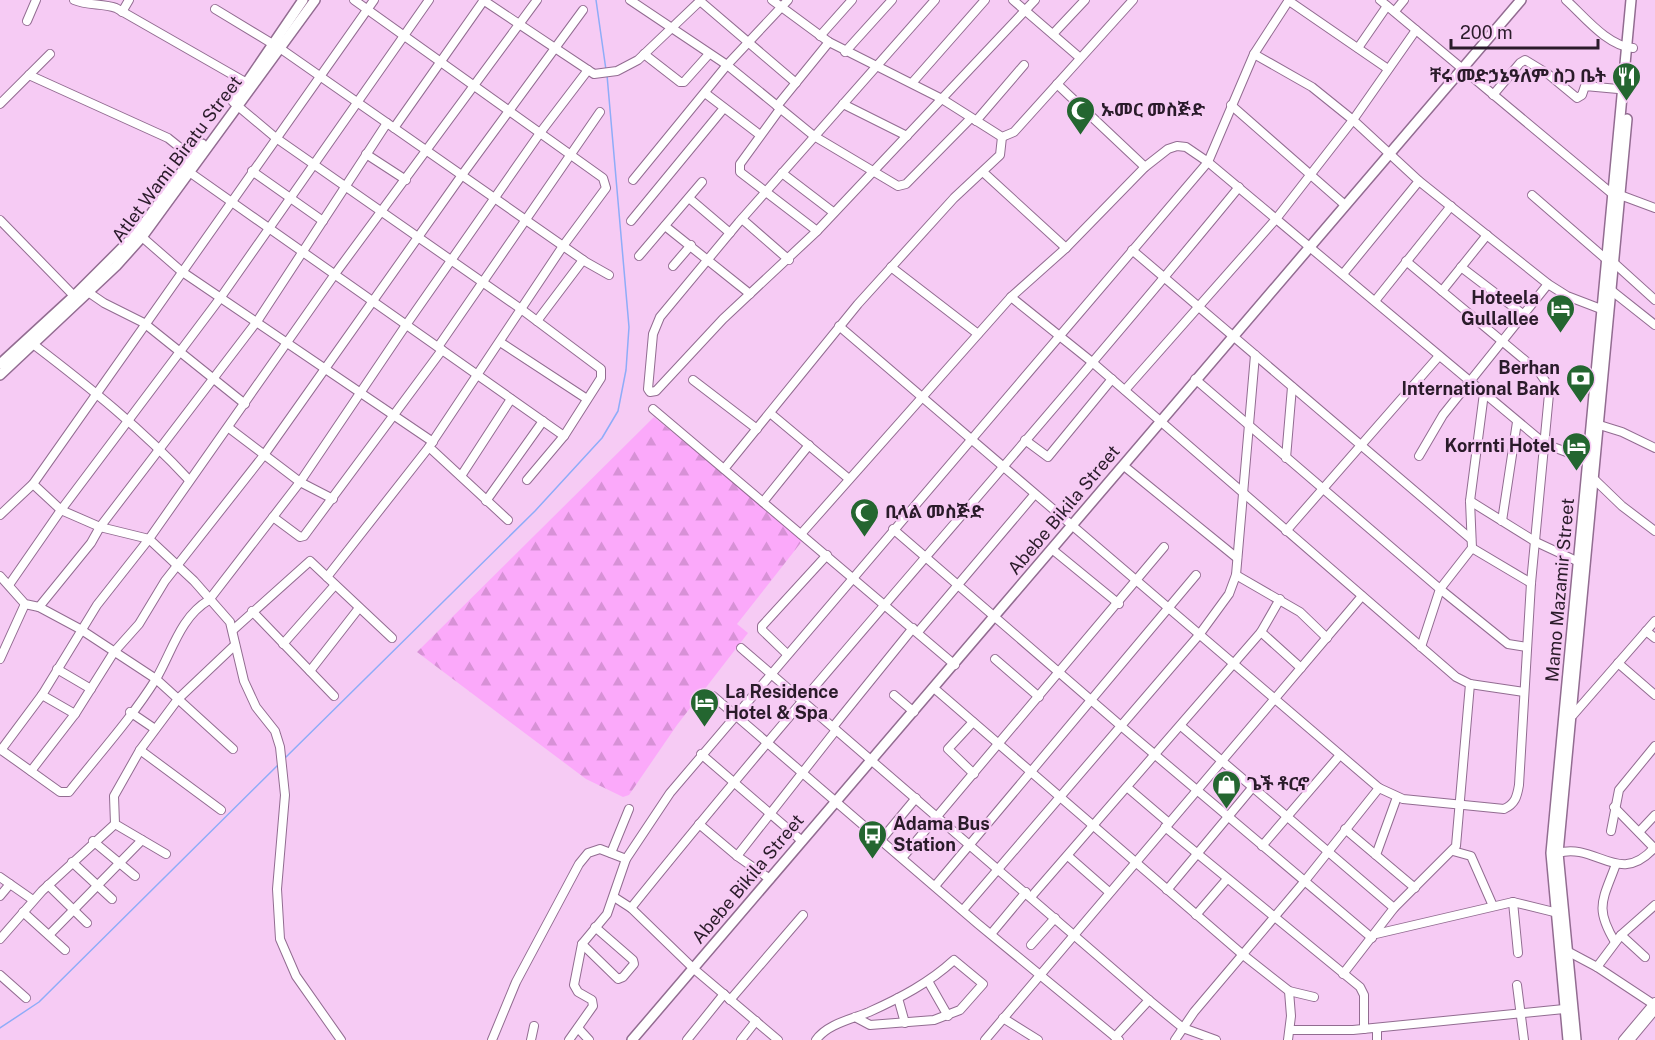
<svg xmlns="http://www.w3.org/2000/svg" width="1655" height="1040" font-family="'Public Sans','Noto Sans Ethiopic',sans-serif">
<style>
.forest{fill:url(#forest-firs)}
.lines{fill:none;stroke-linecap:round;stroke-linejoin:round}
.stream{stroke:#8eacf8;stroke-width:1.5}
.minor-casing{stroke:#926c91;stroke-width:10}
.major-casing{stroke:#926c91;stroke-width:12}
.minor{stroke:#fff;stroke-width:8}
.major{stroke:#fff;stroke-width:9}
.labels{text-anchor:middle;stroke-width:5;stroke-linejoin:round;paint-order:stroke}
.poi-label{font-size:18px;font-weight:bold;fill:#2a1b2a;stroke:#f6cbf4;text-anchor:start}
.street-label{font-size:18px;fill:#2a1b2a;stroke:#f6cbf4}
</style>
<defs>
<pattern id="forest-firs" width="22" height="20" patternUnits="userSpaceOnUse" patternTransform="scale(1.5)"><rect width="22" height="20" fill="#fba9fa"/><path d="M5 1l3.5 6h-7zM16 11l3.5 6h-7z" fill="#d791d6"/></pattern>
</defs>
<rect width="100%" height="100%" fill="#f6cbf4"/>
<!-- forest -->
<path class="forest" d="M654 417 803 540 737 624 748 633 677 725 629 795 623 797 586 779 417 652Z"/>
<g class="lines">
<!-- stream -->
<g class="stream">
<path d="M596 0 606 70"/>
<path d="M285 758 535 511 602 438 618 411 626 370 629 327 607 75"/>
<path d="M0 1028 39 1002 279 764"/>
</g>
<defs>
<g id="minor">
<path d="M74 0C88 6 102 3 116 8L247 83"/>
<path d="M483 0 594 74 617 71 638 60 701 0"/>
<path d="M630 0 727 65 814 136 898 186 906 184 971 118"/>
<path d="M772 0 829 42 942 99 1002 137 1014 132 1133 0"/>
<path d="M935 0 739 222 660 317 653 334 648 389 650 392 656 391 723 319 817 231 1035 0"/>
<path d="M1013 0 1079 57"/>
<path d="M1380 0 1616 197"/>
<path d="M1566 0C1584 16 1607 46 1633 48"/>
<path d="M700 1 796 83"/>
<path d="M1289 1 1388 69"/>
<path d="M215 9 281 49 586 262 609 275"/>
<path d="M1395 11 1404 0"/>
<path d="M122 12 129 0"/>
<path d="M27 21 36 0"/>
<path d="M1053 34 1085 0"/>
<path d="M820 36 852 0"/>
<path d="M1358 48 1387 6"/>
<path d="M845 52 892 0"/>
<path d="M644 54 680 82H684L709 54"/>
<path d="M1254 54 1312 87 1353 120 1419 181 1548 284 1567 296 1601 309"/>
<path d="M29 75 168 138 193 158"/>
<path d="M912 83 985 0"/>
<path d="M1057 84 1145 167"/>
<path d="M705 93 760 135"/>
<path d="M1493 95 1520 63 1525 60 1548 74 1577 98 1582 95 1585 86 1629 90"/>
<path d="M233 102 276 138 521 309 601 369V378L564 436 527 480"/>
<path d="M0 104 50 54"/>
<path d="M843 104 907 136"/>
<path d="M1231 105 1345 205"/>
<path d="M777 106 829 42"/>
<path d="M780 109 740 164V172L817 231"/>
<path d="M976 121 1024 65"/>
<path d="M394 128 484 0"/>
<path d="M366 154 406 180"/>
<path d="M185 169 564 436"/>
<path d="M252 171 323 221"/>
<path d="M983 172 1066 248"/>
<path d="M782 173 833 212"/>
<path d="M633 180 727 65 788 0"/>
<path d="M1532 195 1607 260"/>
<path d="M1620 195 1655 208"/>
<path d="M689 198 730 233"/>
<path d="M742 219 789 260"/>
<path d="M0 220 78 300"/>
<path d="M631 221 724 108"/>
<path d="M665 226 750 294"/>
<path d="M142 237 181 271 433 442"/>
<path d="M1132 250 1471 539"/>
<path d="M639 256 702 182"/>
<path d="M1613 262 1655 300"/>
<path d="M673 266 691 245"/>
<path d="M891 267 978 334"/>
<path d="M1461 267 1524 315"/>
<path d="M1343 274 1419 181"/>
<path d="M1607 287 1655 325"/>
<path d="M1442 291 1487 235"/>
<path d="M88 292 104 303 144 323 245 404"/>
<path d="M1011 297 1092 362 1456 677 1470 684 1524 692"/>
<path d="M1375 301 1451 206"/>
<path d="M537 321 583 260"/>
<path d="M839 326 1379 788 1403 799 1504 809C1515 804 1517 797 1519 785L1531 583 1549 394 1546 382 1539 372 1406 261"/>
<path d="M500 342 587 399"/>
<path d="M33 344C88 386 142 429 189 480"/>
<path d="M438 347 600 112"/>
<path d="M1195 379 1440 589 1508 644 1527 647"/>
<path d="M693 380 757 429"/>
<path d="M1125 390 1276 219 1353 120 1416 30"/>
<path d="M653 409 955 665"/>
<path d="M770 413 849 479"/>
<path d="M1593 423 1622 432 1655 448"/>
<path d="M229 428 300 482 333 499"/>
<path d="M1025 440 1048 457 1112 379"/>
<path d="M429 447 508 520"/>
<path d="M1419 456 1443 415 1548 284"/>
<path d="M1286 458 1292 387"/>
<path d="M1124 466 1237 558"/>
<path d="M724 469 858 304 954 198 1000 155 1002 137"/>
<path d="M461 476 511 399"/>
<path d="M1595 480 1622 506 1655 531"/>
<path d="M33 484 61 510 100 527 149 539 194 581 230 622 244 681 256 707 275 731 280 747 285 795 277 889 280 939 296 976 341 1040"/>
<path d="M486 501 543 421"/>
<path d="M1470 501 1536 542 1581 563"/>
<path d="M763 502 809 445"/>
<path d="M0 515 33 484 374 0"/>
<path d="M273 517 300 537 304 536 442 350"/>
<path d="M1502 521 1517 422"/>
<path d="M893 529 1121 726 1372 938"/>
<path d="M1286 531 1439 356"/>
<path d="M801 534 1011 297 1066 248 1145 167 1168 149 1177 146 1186 147 1208 162 1545 444 1588 460"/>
<path d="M1472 548 1531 583"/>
<path d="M1053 550 1119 604"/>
<path d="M1236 575 1300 612 1327 638"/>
<path d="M0 576 25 604 39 607 80 629 156 679 233 749"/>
<path d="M327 577 429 447 563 246 606 188 603 178 354 0"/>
<path d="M9 585 61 510 221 297 429 0"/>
<path d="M39 607 91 543 100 527 258 320 387 123"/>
<path d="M252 611 334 696"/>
<path d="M233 630 310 561 392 638"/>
<path d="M1646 631 1655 638"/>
<path d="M918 632 1034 495"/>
<path d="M1261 632 1301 668"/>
<path d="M283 644 335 585"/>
<path d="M1421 647 1440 589 1472 548 1470 501 1484 393"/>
<path d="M741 648 1149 1000 1183 1028 1216 1040"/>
<path d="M787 654 762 630V626L827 555"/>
<path d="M0 659 25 604"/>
<path d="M995 659 1039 697"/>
<path d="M1618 663 1655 695"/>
<path d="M57 669 91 689"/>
<path d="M310 671 359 608"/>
<path d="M935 689 1242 954 1289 991 1291 1016 1288 1040"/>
<path d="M42 695 75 714"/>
<path d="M894 695 914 712"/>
<path d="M713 696 978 924 1119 1040"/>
<path d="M130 712 155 729"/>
<path d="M1567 715H1573L1655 621"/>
<path d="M973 722 948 749 974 774"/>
<path d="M1181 726 1394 908"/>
<path d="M833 727 913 628"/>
<path d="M0 749 60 792H69C98 755 131 719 156 679 172 652 180 617 209 600L300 482 406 325 540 133 588 70"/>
<path d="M1 750 42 695 97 605 149 539 335 274 537 0"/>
<path d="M140 750 221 810"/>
<path d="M701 754 802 841"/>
<path d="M31 771 75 714 114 652 139 624 165 581 264 455 462 175 583 10"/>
<path d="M1128 788 1169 823"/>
<path d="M1614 807 1655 849"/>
<path d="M699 824 737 856 770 879"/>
<path d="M1165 827 1360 987 1364 995V1029"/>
<path d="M1345 829 1415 888"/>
<path d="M1611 831 1619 790 1655 746"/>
<path d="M1639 832 1655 815"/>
<path d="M881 840 916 798"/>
<path d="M93 841 135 876"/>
<path d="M1262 846 1340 755"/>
<path d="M1453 851 1471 856 1493 906"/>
<path d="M611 853 629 809"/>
<path d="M1558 853C1596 842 1619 887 1654 848"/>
<path d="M166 854 115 824 114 796 140 750 178 699 235 645"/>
<path d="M1376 855 1397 797"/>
<path d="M737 856 836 730"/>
<path d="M1068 856 1109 892"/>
<path d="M902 858 1164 547"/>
<path d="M72 862 112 899"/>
<path d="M0 877 33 900"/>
<path d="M48 885 87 923"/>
<path d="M935 886 1196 575"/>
<path d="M1167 890 1252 788"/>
<path d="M0 896 10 884"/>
<path d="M614 897 631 908 694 969 778 1040"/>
<path d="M1031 897 1261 632 1280 599"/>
<path d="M1513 902 1518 953"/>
<path d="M631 908C828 663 1040 431 1239 187"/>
<path d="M963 910 1199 635 1229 594 1236 575 1255 355"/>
<path d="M23 912 65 950"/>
<path d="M1196 915 1227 879"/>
<path d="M991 934 1026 892"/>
<path d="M1376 934 1513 902 1562 914"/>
<path d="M49 935 142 840"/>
<path d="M1621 935 1645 957"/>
<path d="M0 939 42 891 115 824"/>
<path d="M1615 942C1594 907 1603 900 1616 864"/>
<path d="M582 944 618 979 623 977 634 964 633 960 595 927"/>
<path d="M1031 945 1055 918"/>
<path d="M1567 951 1597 967 1653 1004"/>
<path d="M1597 967 1621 935 1655 905"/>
<path d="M1343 974 1394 908 1456 846 1470 684"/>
<path d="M0 975 26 998"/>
<path d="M928 981 948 1016"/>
<path d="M1517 985 1524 1040"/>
<path d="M1289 991 1314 997"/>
<path d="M898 998 905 1023"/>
<path d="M730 1000 803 915"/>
<path d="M1003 1018 1038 1040"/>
<path d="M578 1028 589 1040"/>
<path d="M1377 1028V1040"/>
<path d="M1290 1030H1353L1564 1009"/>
<path d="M1115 1037 1149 1000"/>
<path d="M492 1040 516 982 579 864 588 853 600 849 626 859"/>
<path d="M531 1040 534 1026"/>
<path d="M569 1040 593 1006 592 1000 578 992 574 985 582 944 607 914 626 859 670 793 1208 162 1254 54 1289 0"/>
<path d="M687 1040 724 994"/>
<path d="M741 1040 756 1021"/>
<path d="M816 1040C827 1024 852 1019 869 1012 900 998 929 983 954 960L983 984 960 1010 934 1020 870 1025 855 1017"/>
<path d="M985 1040 1362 596"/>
<path d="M1175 1040 1194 1012 1304 882 1379 788"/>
<path d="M1623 1040 1655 1002"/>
<path d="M1630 1040 1655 1010"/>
</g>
<g id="major">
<path d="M237 97 303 0"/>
<path d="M0 364 74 296 137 233 202 144"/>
<path d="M0 375 116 266 142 237 315 0"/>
<path d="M632 1040 1521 0"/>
<path d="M1568 1040 1551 853 1631 0"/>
<path d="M1576 1040 1558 853 1627 119"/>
</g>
</defs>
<!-- minor casing -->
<use href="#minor" class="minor-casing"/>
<!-- major casing -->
<use href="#major" class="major-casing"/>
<!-- minor -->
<use href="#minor" class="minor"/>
<!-- major -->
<use href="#major" class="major"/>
</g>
<!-- icons -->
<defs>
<symbol id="restaurant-pin" viewBox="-11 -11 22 30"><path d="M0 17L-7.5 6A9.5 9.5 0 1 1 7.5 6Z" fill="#246630" stroke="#f6cbf4"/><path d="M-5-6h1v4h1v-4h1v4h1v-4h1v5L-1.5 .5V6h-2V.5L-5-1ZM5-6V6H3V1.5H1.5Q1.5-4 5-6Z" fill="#fff"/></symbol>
<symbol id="mosque-pin" viewBox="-11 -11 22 30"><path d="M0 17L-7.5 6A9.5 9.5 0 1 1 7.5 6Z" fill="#246630" stroke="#f6cbf4"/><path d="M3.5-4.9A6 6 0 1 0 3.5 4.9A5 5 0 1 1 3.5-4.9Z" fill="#fff"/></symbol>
<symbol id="hotel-pin" viewBox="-11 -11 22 30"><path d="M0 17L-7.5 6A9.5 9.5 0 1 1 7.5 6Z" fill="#246630" stroke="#f6cbf4"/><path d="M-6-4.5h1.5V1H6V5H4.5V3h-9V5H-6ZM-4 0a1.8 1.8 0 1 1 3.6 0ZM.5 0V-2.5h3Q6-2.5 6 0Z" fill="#fff"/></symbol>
<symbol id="bank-pin" viewBox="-11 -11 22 30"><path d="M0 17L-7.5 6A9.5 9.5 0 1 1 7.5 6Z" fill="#246630" stroke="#f6cbf4"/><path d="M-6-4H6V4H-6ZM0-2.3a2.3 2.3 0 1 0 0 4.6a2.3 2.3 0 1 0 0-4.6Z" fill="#fff"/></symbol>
<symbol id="shop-pin" viewBox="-11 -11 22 30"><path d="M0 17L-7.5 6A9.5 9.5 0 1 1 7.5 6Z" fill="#246630" stroke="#f6cbf4"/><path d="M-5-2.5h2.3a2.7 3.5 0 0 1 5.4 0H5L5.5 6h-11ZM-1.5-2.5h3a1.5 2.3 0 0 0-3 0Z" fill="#fff"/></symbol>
<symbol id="bus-pin" viewBox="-11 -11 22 30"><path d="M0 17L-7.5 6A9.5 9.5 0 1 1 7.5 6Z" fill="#246630" stroke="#f6cbf4"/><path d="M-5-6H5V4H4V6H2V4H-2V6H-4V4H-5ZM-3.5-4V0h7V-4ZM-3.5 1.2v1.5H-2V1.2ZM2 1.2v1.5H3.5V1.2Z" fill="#fff"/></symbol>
</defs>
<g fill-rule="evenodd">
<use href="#restaurant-pin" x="1610" y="60" width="33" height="45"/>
<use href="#mosque-pin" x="1064" y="94" width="33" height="45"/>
<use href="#hotel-pin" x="1544" y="292" width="33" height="45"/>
<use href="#bank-pin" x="1564" y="362" width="33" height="45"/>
<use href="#hotel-pin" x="1560" y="430" width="33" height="45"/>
<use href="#mosque-pin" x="848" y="496" width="33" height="45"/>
<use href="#hotel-pin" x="688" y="686" width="33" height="45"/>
<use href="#shop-pin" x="1210" y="768" width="33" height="45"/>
<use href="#bus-pin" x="856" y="818" width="33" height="45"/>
</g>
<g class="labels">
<!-- poi labels -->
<g class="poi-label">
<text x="1606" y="82" text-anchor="end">ቸሩ መድኃኔዓለም ስጋ ቤት</text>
<text x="1101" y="116">ኡመር መስጅድ</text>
<text x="1539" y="304" text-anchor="end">Hoteela<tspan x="1539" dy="21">Gullallee</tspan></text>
<text x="1560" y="374" text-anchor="end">Berhan<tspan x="1560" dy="21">International Bank</tspan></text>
<text x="1556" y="452" text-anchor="end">Korrnti Hotel</text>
<text x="885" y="518">ቢላል መስጅድ</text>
<text x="725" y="698">La Residence<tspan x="725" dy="21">Hotel &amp; Spa</tspan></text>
<text x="1247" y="790">ጌች ቶርኖ</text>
<text x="893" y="830">Adama Bus<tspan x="893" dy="21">Station</tspan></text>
</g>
<!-- street labels -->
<g class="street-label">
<text transform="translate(177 159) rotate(-53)" y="6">Atlet Wami Biratu Street</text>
<text transform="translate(1064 510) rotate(-50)" y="6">Abebe Bikila Street</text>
<text transform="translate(1560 590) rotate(-85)" y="6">Mamo Mazamir Street</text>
<text transform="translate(748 879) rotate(-50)" y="6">Abebe Bikila Street</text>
</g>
</g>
<!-- scale -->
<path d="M1451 39v9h147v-9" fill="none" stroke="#2a1b2a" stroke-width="3"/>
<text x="1460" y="39" font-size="18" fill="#2a1b2a" stroke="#f6cbf4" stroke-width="4.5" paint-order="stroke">200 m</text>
</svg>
